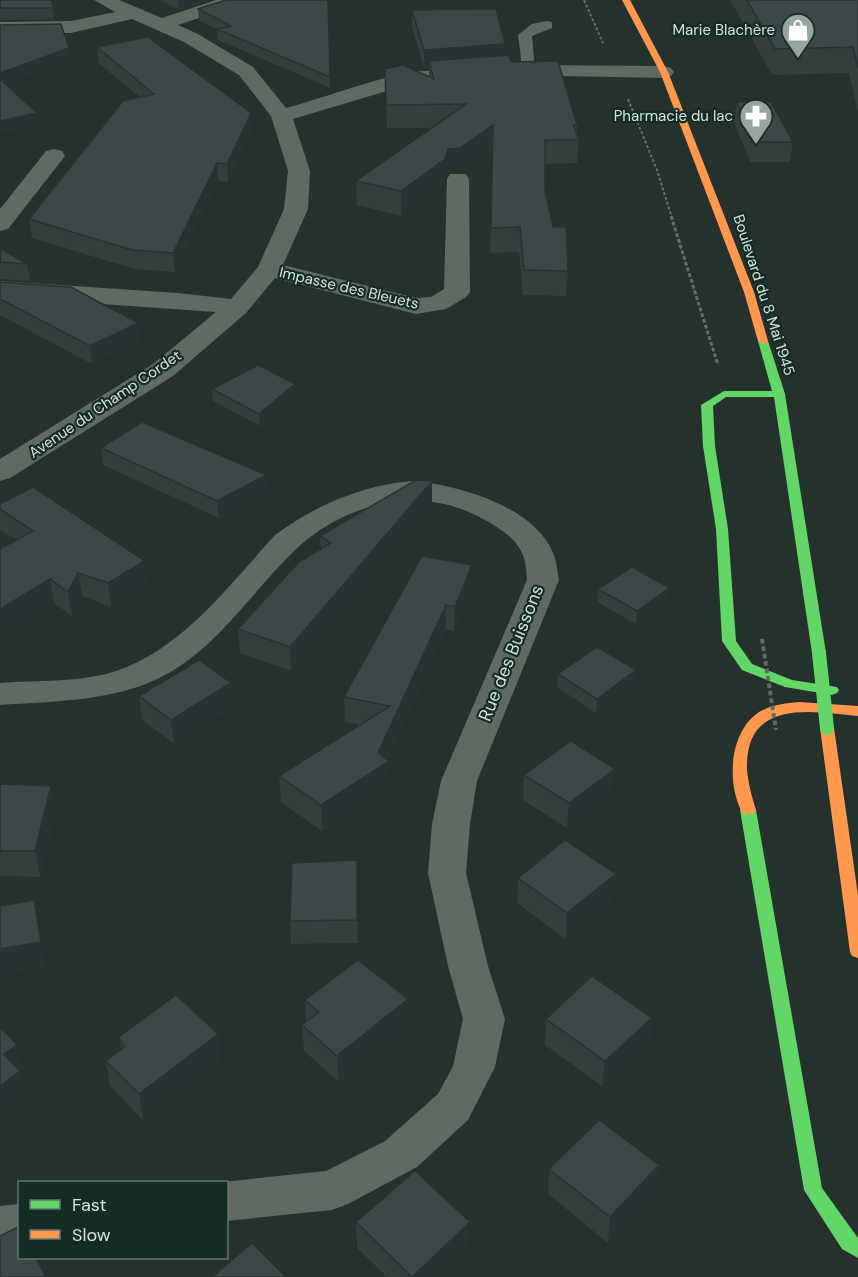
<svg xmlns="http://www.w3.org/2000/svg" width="858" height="1277" font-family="'DM Sans',sans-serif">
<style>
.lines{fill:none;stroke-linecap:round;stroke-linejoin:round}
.path-far1{stroke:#636d68;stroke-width:2;stroke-dasharray:3 2;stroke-linecap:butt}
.path{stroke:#636d68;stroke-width:3;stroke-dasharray:4 2;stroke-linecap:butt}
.lane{fill:#606962;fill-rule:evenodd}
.street{fill:#606962;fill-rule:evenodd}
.fast{fill:#63d668;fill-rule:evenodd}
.slow{fill:#ff974d;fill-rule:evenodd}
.path-bridge{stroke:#636d68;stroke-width:4;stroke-dasharray:4.5 3;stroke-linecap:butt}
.fast-bridge{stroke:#63d668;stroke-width:14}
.wall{fill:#333e3d}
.shaded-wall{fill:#293232}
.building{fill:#3b4847;stroke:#293232;stroke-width:1.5}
.labels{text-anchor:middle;stroke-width:4.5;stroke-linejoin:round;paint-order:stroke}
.far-poi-label{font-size:15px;fill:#d5e3df;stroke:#142c26;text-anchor:end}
.far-street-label{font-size:15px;fill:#d5e3df;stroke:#142c26}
.street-label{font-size:18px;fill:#d5e3df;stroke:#142c26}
</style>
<rect width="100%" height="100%" fill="#24312d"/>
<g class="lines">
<!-- path-far1 -->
<g class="path-far1">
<path d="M584 0 603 43"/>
<path d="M628 99 657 170 672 218"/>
</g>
<!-- path -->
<path class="path" d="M671 216 718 365"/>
<!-- lane -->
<path class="lane" d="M547 21 552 22V28L532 36 535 71 528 75 523 74 518 35 532 24Z"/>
<!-- street -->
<g class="street">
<path d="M94 0H119L162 18 216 0H243L241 4 178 25 198 34 253 67 286 108C320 100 408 65 436 72L439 76 436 80 397 88 293 119 310 171 308 209 283 265 416 298 431 297 444 289 447 179 450 174H466L469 179 470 292 466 297 446 309 416 314 275 278 246 313 173 376 10 478 0 481V459L153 364 216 312 0 297V281L178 293 231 299 258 267 284 209 288 171 271 116 239 75 184 42 132 19 71 33 0 34V22L71 21 115 12Z"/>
<path d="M516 65 664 66 671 68 674 72 671 76 664 78 509 75 506 71 509 67Z"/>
<path d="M54 149 62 151 65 156 8 229 0 231V209L46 151Z"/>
<path d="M411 481C456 484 534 506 553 553 557 561 557 571 559 580L477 781 470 824 466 873 488 966 505 1019 495 1067 468 1120 417 1167 348 1204 332 1210 226 1221V1182H222L326 1171 385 1141 438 1094 453 1066 463 1019 448 966 428 873 432 824 441 781 527 580C526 571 526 561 522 553 514 534 486 520 469 512 410 487 342 506 296 549 252 591 219 646 165 675 115 702 55 701 0 705V683C38 680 82 683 119 670 184 647 230 584 275 535 316 505 360 486 411 481Z"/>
<path d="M20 1204V1244L0 1246V1206Z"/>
</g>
<!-- fast -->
<g class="fast">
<path d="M763 338 768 341 785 394 826 653 819 657 812 653 774 397H726L713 406 715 446 728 529 736 641 752 664 792 680 837 687 839 690 837 693 832 695 785 687 742 670 722 641 716 529 703 446 701 405 724 391H772L758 341Z"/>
<path d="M748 805 753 806 756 810 822 1188 858 1238V1258L842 1249 804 1190 740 810 743 806Z"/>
</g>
<!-- slow -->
<g class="slow">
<path d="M622 0H630L668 72 754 292 768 341 767 343 763 344 758 341 744 292 660 72Z"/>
<path d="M799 702 858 706V716C810 711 745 699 747 769 748 783 752 797 756 810L753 814H743C726 784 729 732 759 712 771 705 786 703 799 702Z"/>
<path d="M827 723 834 728 858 895V958L852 956 850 952 820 728Z"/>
</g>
<!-- path-bridge -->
<path class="path-bridge" d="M762 639 776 730"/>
<!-- fast-bridge -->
<path class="fast-bridge" d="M819 653 827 728"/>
</g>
<!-- wall -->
<g class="wall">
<path d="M0 0H51L54 19 0 20Z"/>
<path d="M160 0H209L179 10Z"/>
<path d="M329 0 330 88 218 40 217 30 199 20 198 9Z"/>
<path d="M730 0H858V113L849 73 772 75Z"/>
<path d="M412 10 505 44 504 56 577 125V134L579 140 577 163 545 164V190L553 227 568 271 566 296 523 295 519 252 490 253 493 148 459 172 448 173 445 183 401 216 357 205 356 181 432 128H387L385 69 429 76V67L424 68 412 27Z"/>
<path d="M97 47 251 113 252 130 228 182 218 181 175 272 134 269 32 238 29 219 140 97 99 64Z"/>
<path d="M737 102 793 142 790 162H750L734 122Z"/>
<path d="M0 250 27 264 30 281 0 279Z"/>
<path d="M0 282 140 341 92 364 0 315Z"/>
<path d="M212 389 295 396 260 426 213 401Z"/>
<path d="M101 448 266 475 267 492 219 518 103 465Z"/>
<path d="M0 504 148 585 111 607 82 596 72 616 54 603 16 540 0 530Z"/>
<path d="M432 505 291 671 240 653 238 629 321 549 320 536Z"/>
<path d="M422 556 472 589 454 631 446 630 387 760 390 787 322 831 281 802 279 776 360 725 345 722 344 697Z"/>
<path d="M598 589 668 601 636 624 597 602Z"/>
<path d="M636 670 635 683 596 713 557 687 558 674Z"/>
<path d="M139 696 234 707 174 744 142 720Z"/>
<path d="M524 775 612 795 567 828 523 800Z"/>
<path d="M0 784 51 786 56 811 40 877 0 876Z"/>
<path d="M357 860 358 943 291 944 290 921Z"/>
<path d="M616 874 613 900 566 939 517 903 518 878Z"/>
<path d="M408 999V1025L339 1082 304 1051 302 1025 306 1022 305 1000Z"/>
<path d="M652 1018 649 1044 602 1086 545 1045 546 1019Z"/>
<path d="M218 1034 221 1060 143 1120 110 1086 106 1061 121 1049 119 1037Z"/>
<path d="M659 1165 656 1191 608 1243 548 1194 549 1169Z"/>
<path d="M356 1222 469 1247 438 1277H387L357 1248Z"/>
</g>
<!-- shaded-wall -->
<g class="shaded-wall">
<path d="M178 0H209L179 10Z"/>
<path d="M505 44 504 61H429V67L424 68V50Z"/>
<path d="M69 48 71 60 0 86V73Z"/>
<path d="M37 113 39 126 0 134V121Z"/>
<path d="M251 113 252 130 228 182 227 164Z"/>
<path d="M493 125V148L459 172 448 173 445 183 401 216V191L448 149Z"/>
<path d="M217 163 218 181 175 272 173 253Z"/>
<path d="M138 323 140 341 92 364 90 346Z"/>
<path d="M295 384V396L260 426 259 414Z"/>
<path d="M266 475 267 492 219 518 217 501Z"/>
<path d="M432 481V505L291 671 290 647Z"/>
<path d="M145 561 148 585 111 607 108 583Z"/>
<path d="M472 565V589L454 631 455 607Z"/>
<path d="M78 573 82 596 72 616 68 592Z"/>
<path d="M50 579 54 603 0 636V609Z"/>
<path d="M669 588 668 601 636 624 637 611Z"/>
<path d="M446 605V630L385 764 389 761 390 787 322 831 321 805 378 753Z"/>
<path d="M636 670 635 683 596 713 597 699Z"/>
<path d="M231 683 234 707 174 744 171 720Z"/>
<path d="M615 769 612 795 567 828 569 803Z"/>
<path d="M51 786 56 811 40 877 35 851Z"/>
<path d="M357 860 358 883V943L357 920Z"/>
<path d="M616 874 613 900 566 939 567 913Z"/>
<path d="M34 900 46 968 0 976V949Z"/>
<path d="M408 999V1025L339 1082 337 1056Z"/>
<path d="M652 1018 649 1044 602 1086 605 1061Z"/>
<path d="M218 1034 221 1060 143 1120 139 1094Z"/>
<path d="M17 1045 23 1071 20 1073 26 1097 0 1116V1086L4 1054Z"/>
<path d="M659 1165 656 1191 608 1243 610 1217Z"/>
<path d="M470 1222 469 1247 438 1277H412Z"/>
</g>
<!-- building -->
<g class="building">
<path d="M0 0H51L53 8H0Z"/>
<path d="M226 0H328L330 77 217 29 231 26 198 9Z"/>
<path d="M747 0H858V68L853 47 775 49Z"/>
<path d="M496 9 505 44 424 50 412 10Z"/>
<path d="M61 24 69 48 0 73V25Z"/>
<path d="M148 37 251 113 227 164 217 163 173 253 132 250 29 219 123 101 154 94 97 47Z"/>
<path d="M509 55 511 62 558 61 577 125H573L579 140H545V190L553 227H566L568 271 524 270 520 227 491 228 493 125 460 148 448 149 445 159 401 191 356 181 466 104 386 105 385 69 403 65 434 79 429 61Z"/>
<path d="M0 79 37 113 0 121Z"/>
<path d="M737 102H771L793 142H752Z"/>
<path d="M1 249 27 264 0 262Z"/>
<path d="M0 282 71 287 138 323 90 346 0 299Z"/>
<path d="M258 365 295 384 259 414 212 389Z"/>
<path d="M142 422 266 475 217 501 101 448Z"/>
<path d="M416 480 432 481 290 647 238 629 299 562 331 543 320 536Z"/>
<path d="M33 487 145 561 108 583 78 573 68 592 50 579 0 609V549L33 531 0 509V504Z"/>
<path d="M422 556 472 565 455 607 446 605 378 753 389 761 321 805 279 776 390 706 344 697Z"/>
<path d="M632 567 669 588 637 611 598 589Z"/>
<path d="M597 647 636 670 597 699 558 674Z"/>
<path d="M199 660 231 683 171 720 139 696Z"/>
<path d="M571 741 615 769 569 803 524 775Z"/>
<path d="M0 784 51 786 35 851H0Z"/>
<path d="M565 840 616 874 567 913 518 878Z"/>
<path d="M357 860V920L290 921 292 863Z"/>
<path d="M34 900 41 942 0 949V906Z"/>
<path d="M358 960 408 999 337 1056 302 1025 319 1012 305 1000Z"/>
<path d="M592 976 652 1018 605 1061 546 1019Z"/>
<path d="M176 995 218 1034 139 1094 106 1061 124 1047 119 1037Z"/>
<path d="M0 1027 17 1045 4 1054 20 1071 0 1086Z"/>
<path d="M599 1120 659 1165 610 1217 549 1169Z"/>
<path d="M415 1171 470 1222 412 1277 356 1222Z"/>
<path d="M18 1227 20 1229V1257H35L46 1277H0V1236Z"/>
<path d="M252 1243 286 1277H212Z"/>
</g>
<!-- icons -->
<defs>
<symbol id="shop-pin" viewBox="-11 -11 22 30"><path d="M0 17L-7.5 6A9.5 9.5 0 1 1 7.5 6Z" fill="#97a5a1" stroke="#142c26"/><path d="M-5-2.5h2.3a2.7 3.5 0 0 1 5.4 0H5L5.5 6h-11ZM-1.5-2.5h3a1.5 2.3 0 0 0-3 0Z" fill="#fff"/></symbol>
<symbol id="pharmacy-pin" viewBox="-11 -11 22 30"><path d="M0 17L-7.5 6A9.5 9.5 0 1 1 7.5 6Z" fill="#97a5a1" stroke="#142c26"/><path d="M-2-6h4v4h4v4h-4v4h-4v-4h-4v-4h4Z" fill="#fff"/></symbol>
</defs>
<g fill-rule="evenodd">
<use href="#shop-pin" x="779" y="11" width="38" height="52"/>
<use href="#pharmacy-pin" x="737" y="97" width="38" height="52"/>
</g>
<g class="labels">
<!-- far-poi labels -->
<g class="far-poi-label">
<text x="775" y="35">Marie Blachère</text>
<text x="733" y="121">Pharmacie du lac</text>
</g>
<!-- far-street labels -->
<g class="far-street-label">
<text transform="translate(349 288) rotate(13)" y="5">Impasse des Bleuets</text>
<text transform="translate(764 295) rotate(72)" y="5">Boulevard du 8 Mai 1945</text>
<text transform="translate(105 404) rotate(-34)" y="5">Avenue du Champ Cordet</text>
</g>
<!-- street labels -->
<g class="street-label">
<text transform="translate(511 653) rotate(-68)" y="6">Rue des Buissons</text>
</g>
</g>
<!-- legend -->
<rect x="18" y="1181" width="210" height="78" fill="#142c26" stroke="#617570" stroke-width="1.5"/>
<rect x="30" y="1200" width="30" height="9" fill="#63d668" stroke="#617570" stroke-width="1.5"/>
<text x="72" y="1211" font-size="18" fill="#d5e3df">Fast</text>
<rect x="30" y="1230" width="30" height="9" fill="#ff974d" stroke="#617570" stroke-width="1.5"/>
<text x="72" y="1241" font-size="18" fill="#d5e3df">Slow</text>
</svg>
